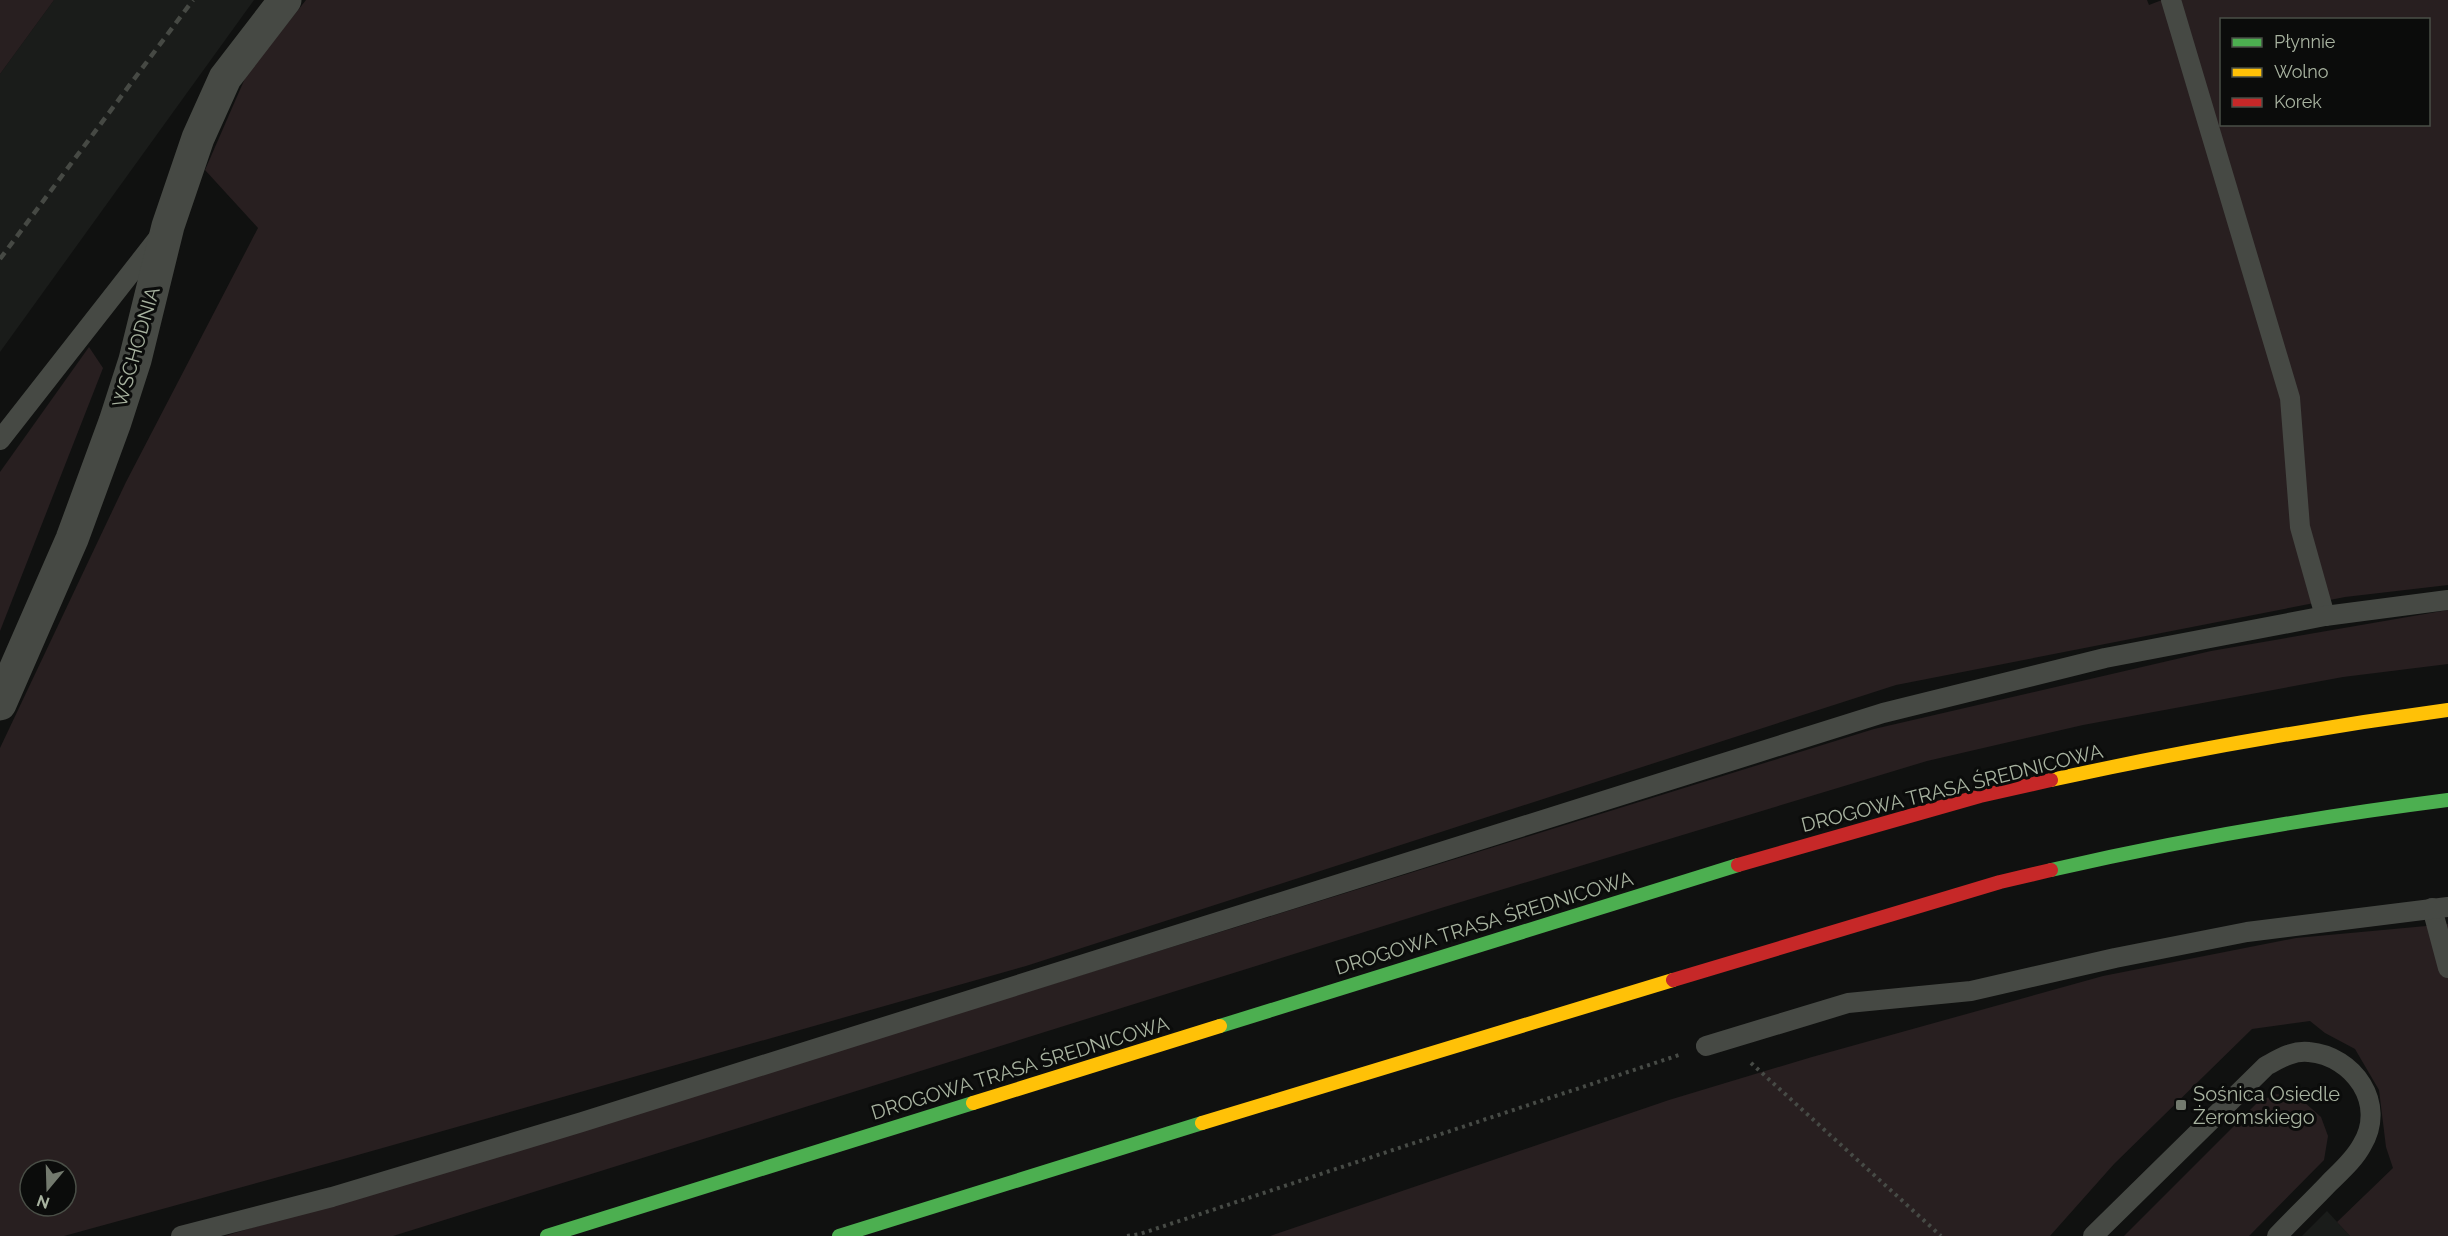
<svg xmlns="http://www.w3.org/2000/svg" width="2448" height="1236" font-family="Raleway,sans-serif">
<style>
.built{fill:#1a1c1a}
.green{fill:#281f20;fill-rule:evenodd}
.lines{fill:none;stroke-linecap:round;stroke-linejoin:round}
.path{stroke:#474b46;stroke-width:4;stroke-dasharray:3 4.5;stroke-linecap:butt}
.lane{stroke:#464944;stroke-width:20}
.street{stroke:#464944;stroke-width:33}
.fast{stroke:#4caf50;stroke-width:14}
.slow{stroke:#ffc107;stroke-width:14}
.jam{stroke:#c62828;stroke-width:14}
.rail{stroke:#464944;stroke-width:4.5;stroke-dasharray:8 6;stroke-linecap:butt}
.poi-dot{fill:#737a6e;stroke:#0b0c0b;stroke-width:2}
.labels{text-anchor:middle;stroke-width:6;stroke-linejoin:round;paint-order:stroke}
.street-label{font-size:20px;fill:#a8b3a0;stroke:#0b0c0b}
.poi-label{font-size:20px;fill:#a8b3a0;stroke:#0b0c0b;text-anchor:start}
</style>
<rect width="100%" height="100%" fill="#101110"/>
<!-- built -->
<g class="built">
<path d="M54 0H254L0 352V74Z"/>
<path d="M2327 1211 2350 1236H2302Z"/>
</g>
<!-- green -->
<g class="green">
<path d="M0 0H54L0 74Z"/>
<path d="M306 0H2147L2149 5 2162 0H2448V585L2345 597 1896 685 1026 966 340 1160 64 1236H0V748L126 482 258 228 205 170 246 76ZM2222 20H2428V124H2222ZM30 1170H66V1206H30Z"/>
<path d="M89 347 103 368 0 631V472Z"/>
<path d="M2448 610V664L2343 677 2083 725 1927 761 1441 908 393 1236H225L869 1041 1874 729 2211 651Z"/>
<path d="M2448 924V1236H2350L2337 1222 2393 1168 2386 1147 2379 1090 2355 1049 2325 1033 2310 1021 2252 1029 2114 1164 2050 1236H1270L1669 1100 1812 1057 2103 976 2296 938Z"/>
<path d="M2277 1094 2303 1101 2321 1117 2328 1136 2324 1160 2249 1236H2124L2259 1101Z"/>
</g>
<g class="lines">
<!-- path -->
<g class="path">
<path d="M1751 1063 1941 1236"/>
<path d="M1127 1236 1140 1234 1679 1055"/>
</g>
<!-- lane -->
<g class="lane">
<path d="M2171 0 2290 398 2300 527 2325 616"/>
<path d="M0 440 159 237"/>
<path d="M2432 908 2448 968"/>
<path d="M1706 1046 1848 1003 1971 991 2115 958 2247 932 2448 907"/>
<path d="M181 1236 332 1197 582 1122 1883 713 2105 658 2325 616 2448 600"/>
<path d="M2093 1236 2266 1066C2279 1059 2293 1050 2309 1052 2354 1056 2387 1104 2362 1145 2354 1160 2340 1172 2329 1183 2312 1201 2294 1218 2277 1236"/>
</g>
<!-- street -->
<path class="street" d="M0 704 72 539 115 422 135 360 168 226 198 138 225 78 285 0"/>
<!-- fast -->
<g class="fast">
<path d="M2051 870C2182 840 2315 817 2448 800"/>
<path d="M1220 1026 1738 865"/>
<path d="M547 1236 973 1103"/>
<path d="M839 1236 1202 1123"/>
</g>
<!-- slow -->
<g class="slow">
<path d="M2051 780C2183 751 2315 728 2448 710"/>
<path d="M973 1103 1220 1026"/>
<path d="M1202 1123 1673 980"/>
</g>
<!-- jam -->
<g class="jam">
<path d="M1738 865 1980 796 2051 780"/>
<path d="M1673 980 2000 882 2051 870"/>
</g>
<!-- rail -->
<path class="rail" d="M0 259 193 0"/>
</g>
<!-- markers -->
<rect class="poi-dot" x="2175" y="1099" width="12" height="12" rx="3"/>
<g class="labels">
<!-- street labels -->
<g class="street-label">
<text transform="translate(136 347) rotate(-74)" y="7">WSCHODNIA</text>
<text transform="translate(1952 788) rotate(-14)" y="7">DROGOWA TRASA ŚREDNICOWA</text>
<text transform="translate(1484 923) rotate(-17)" y="7">DROGOWA TRASA ŚREDNICOWA</text>
<text transform="translate(1020 1068) rotate(-17)" y="7">DROGOWA TRASA ŚREDNICOWA</text>
</g>
<!-- poi labels -->
<g class="poi-label">
<text x="2193" y="1101">Sośnica Osiedle<tspan x="2193" dy="23">Żeromskiego</tspan></text>
</g>
</g>
<!-- legend -->
<rect x="2220" y="18" width="210" height="108" fill="#0b0c0b" stroke="#4a4f47" stroke-width="1.5"/>
<rect x="2232" y="38" width="30" height="9" fill="#4caf50" stroke="#4a4f47" stroke-width="1.5"/>
<text x="2274" y="48" font-size="18" fill="#a8b3a0">Płynnie</text>
<rect x="2232" y="68" width="30" height="9" fill="#ffc107" stroke="#4a4f47" stroke-width="1.5"/>
<text x="2274" y="78" font-size="18" fill="#a8b3a0">Wolno</text>
<rect x="2232" y="98" width="30" height="9" fill="#c62828" stroke="#4a4f47" stroke-width="1.5"/>
<text x="2274" y="108" font-size="18" fill="#a8b3a0">Korek</text>
<!-- north arrow -->
<g transform="translate(48 1188) rotate(199)"><circle r="28" fill="#0b0c0b" stroke="#4a4f47" stroke-width="1.5"/>
<path d="M0-4.5L10 22L0 15L-10 22Z" fill="#737a6e"/>
<text y="-9" font-size="16" font-weight="bold" text-anchor="middle" fill="#a8b3a0">N</text>
</g>
</svg>
